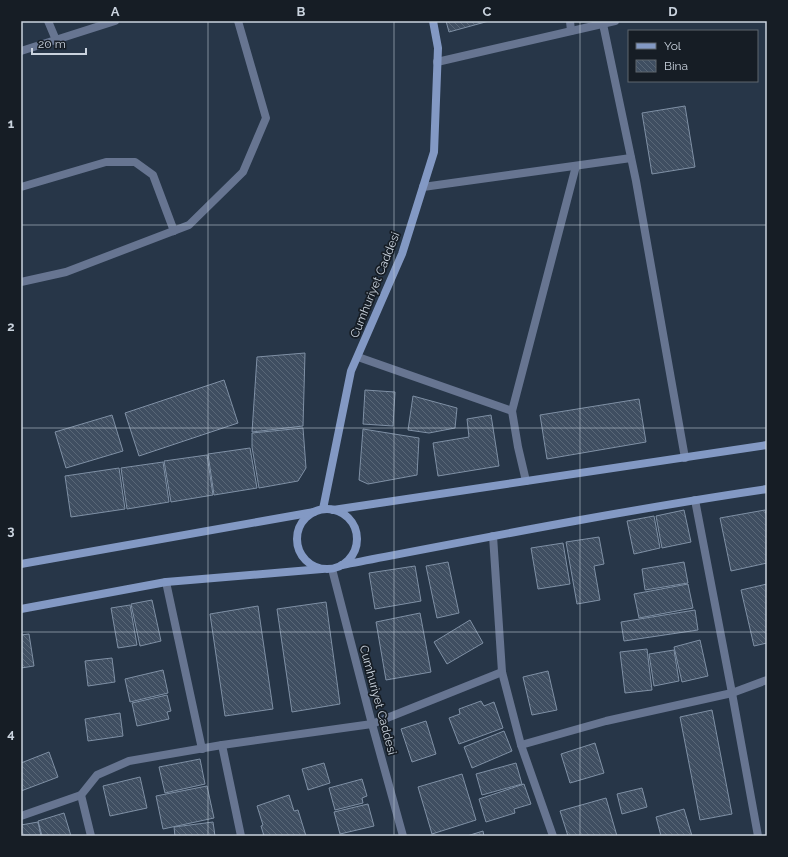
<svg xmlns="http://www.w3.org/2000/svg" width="788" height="857" font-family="Raleway,sans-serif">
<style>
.building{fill:url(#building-back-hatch);stroke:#7f90a5}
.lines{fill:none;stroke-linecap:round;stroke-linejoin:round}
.street{stroke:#677591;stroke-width:8}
.secondary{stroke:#8399c4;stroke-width:8}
.grid{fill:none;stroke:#cad3de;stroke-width:1;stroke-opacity:0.55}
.labels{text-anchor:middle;stroke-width:3.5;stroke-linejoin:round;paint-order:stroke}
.street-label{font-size:12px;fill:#cad3de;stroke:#161d25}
.neatline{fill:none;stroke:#cad3de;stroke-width:1.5}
.grid-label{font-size:13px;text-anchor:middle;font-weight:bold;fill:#cad3de}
</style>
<defs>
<pattern id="building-back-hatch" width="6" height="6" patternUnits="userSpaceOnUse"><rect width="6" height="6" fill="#3f4e61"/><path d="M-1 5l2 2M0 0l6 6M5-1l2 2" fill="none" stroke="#596777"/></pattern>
</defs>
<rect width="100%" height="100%" fill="#273648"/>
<!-- building -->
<g class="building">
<path d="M446 21H489L449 32Z"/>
<path d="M685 106 695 167 652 174 642 113Z"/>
<path d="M305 353 303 426 252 432 257 357Z"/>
<path d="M224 380 238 423 139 456 125 413Z"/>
<path d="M365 390 395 392 393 426 363 424Z"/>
<path d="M413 396 457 408 455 428 429 433 408 430Z"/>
<path d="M639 399 646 442 547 459 540 415Z"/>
<path d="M112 415 123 451 66 468 55 432Z"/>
<path d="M491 415 499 466 438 476 433 443 469 437 467 419Z"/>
<path d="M303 428 306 468 298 481 259 488 252 447V433Z"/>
<path d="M363 429 419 438 417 475 368 484 359 480Z"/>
<path d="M250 448 257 488 214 495 208 454Z"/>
<path d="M207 455 213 495 171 502 164 461Z"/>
<path d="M163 462 169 502 127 509 121 468Z"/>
<path d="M119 468 125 509 71 517 65 476Z"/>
<path d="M684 510 691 542 662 548 656 516Z"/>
<path d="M765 510 767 518V563L731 571 720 518Z"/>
<path d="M654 516 660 548 634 554 627 521Z"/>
<path d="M599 537 604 564 594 566 600 600 577 604 566 542Z"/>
<path d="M563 543 570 584 538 589 531 548Z"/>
<path d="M448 562 459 613 437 618 426 566Z"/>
<path d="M684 562 688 583 645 590 642 569Z"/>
<path d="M415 566 421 601 375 609 369 573Z"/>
<path d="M688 584 693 608 639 618 634 594Z"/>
<path d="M767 584V643L754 646 741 590Z"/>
<path d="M152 600 161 641 140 646 131 604Z"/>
<path d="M326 602 340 704 292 712 277 609Z"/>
<path d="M130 605 137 645 118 648 111 608Z"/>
<path d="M258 606 273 709 225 716 210 614Z"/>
<path d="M695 610 698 630 624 641 621 622Z"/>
<path d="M420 613 431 672 386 680 376 622Z"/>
<path d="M470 620 483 643 447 664 434 642Z"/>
<path d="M29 634 34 666 21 668V635Z"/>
<path d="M700 640 708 676 682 682 674 647Z"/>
<path d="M647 649 652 690 625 693 620 652Z"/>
<path d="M674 650 679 681 654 686 649 654Z"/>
<path d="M112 658 115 682 88 686 85 661Z"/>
<path d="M163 670 168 693 130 702 125 679Z"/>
<path d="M548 671 557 710 532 715 523 677Z"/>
<path d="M167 695 171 711 167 712 169 719 137 726 132 703Z"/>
<path d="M481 701 484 706 494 702 503 728 459 744 449 718 460 714 459 709Z"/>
<path d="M712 710 732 814 700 820 680 717Z"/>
<path d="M120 713 123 736 88 741 85 719Z"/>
<path d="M426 721 436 754 412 762 401 729Z"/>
<path d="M504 731 512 751 472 768 464 747Z"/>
<path d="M595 743 604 773 570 783 561 754Z"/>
<path d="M49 752 58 777 21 791V763Z"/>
<path d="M200 759 205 784 165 793 159 767Z"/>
<path d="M324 763 330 783 308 790 302 769Z"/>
<path d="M516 763 522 784 482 795 476 774Z"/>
<path d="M462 774 476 820 432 834 418 787Z"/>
<path d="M140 777 147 808 110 816 103 786Z"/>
<path d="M362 779 367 796 362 798 363 803 335 810 329 788Z"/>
<path d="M524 784 531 804 514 809 515 813 486 822 479 799Z"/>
<path d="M207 786 214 818 163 829 156 796Z"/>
<path d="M642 788 647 807 622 814 617 794Z"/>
<path d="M289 795 294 811 298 810 306 836H264L261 826 263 825 257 806Z"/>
<path d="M606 798 617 836H568L560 811Z"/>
<path d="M368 804 374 826 340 834 334 812Z"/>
<path d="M684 809 692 836H661L656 817Z"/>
<path d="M64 813 71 836H42L38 821Z"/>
<path d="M38 822 41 836H21V825Z"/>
<path d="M213 822 215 836H175L174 827Z"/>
<path d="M483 831 484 836H467Z"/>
</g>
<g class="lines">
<!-- street -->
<g class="street">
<path d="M48 21 56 40"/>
<path d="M570 21 571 31"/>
<path d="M603 24 636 181 685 458"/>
<path d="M21 51 115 21"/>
<path d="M437 62 615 21"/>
<path d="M21 187 106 162H135L153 175 174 231"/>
<path d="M423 187 631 158"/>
<path d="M21 282 66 272 189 225 243 172 266 118 238 21"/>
<path d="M358 357 512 411"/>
<path d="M526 481 518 447 512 411 576 166"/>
<path d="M695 500 732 693 758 836"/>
<path d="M493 536 502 672 521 745 553 836"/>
<path d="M332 569 372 724 403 836"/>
<path d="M166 582 202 749"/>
<path d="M222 745 241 836"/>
<path d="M521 745 606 721 732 693 767 680"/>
<path d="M21 816 81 795"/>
<path d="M91 836 81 795 97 775 129 761 222 745 372 724 502 672"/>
</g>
<!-- secondary -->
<g class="secondary">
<path d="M323 509 351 371 402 254 434 152 438 48 433 21"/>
<circle cx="327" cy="539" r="30"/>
<path d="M333 510 767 445"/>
<path d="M21 564 314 512"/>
<path d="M342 565C483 538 625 510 767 489"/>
<path d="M21 609 166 582 322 569"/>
</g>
</g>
<!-- grid -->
<path class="grid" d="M208 21V836M394 21V836M580 21V836M21 225H767M21 428H767M21 632H767"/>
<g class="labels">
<!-- street labels -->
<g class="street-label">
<text transform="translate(375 285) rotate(-68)" y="4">Cumhuriyet Caddesi</text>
<text transform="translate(378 700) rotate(75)" y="4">Cumhuriyet Caddesi</text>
</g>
</g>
<!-- border -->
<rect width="788" height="857" fill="none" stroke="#161d25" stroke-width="44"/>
<!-- legend -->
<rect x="628" y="30" width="130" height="52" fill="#161d25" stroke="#5e666f"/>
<rect x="636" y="43" width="20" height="6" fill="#8399c4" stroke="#5e666f"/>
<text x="664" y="50" font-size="12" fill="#cad3de">Yol</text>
<rect x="636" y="60" width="20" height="12" fill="url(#building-back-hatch)" stroke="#5e666f"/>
<text x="664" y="70" font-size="12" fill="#cad3de">Bina</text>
<!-- scale -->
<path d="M32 48v6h54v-6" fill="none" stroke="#cad3de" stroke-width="2"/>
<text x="38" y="48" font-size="12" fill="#cad3de" stroke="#161d25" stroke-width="3" paint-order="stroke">20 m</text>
<rect x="22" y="22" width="744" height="813" class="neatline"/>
<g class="grid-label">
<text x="115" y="16">A</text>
<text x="301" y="16">B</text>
<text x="487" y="16">C</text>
<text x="673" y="16">D</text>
<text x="11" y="128">1</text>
<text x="11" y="331">2</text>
<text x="11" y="535">3</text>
<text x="11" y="738">4</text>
</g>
</svg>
